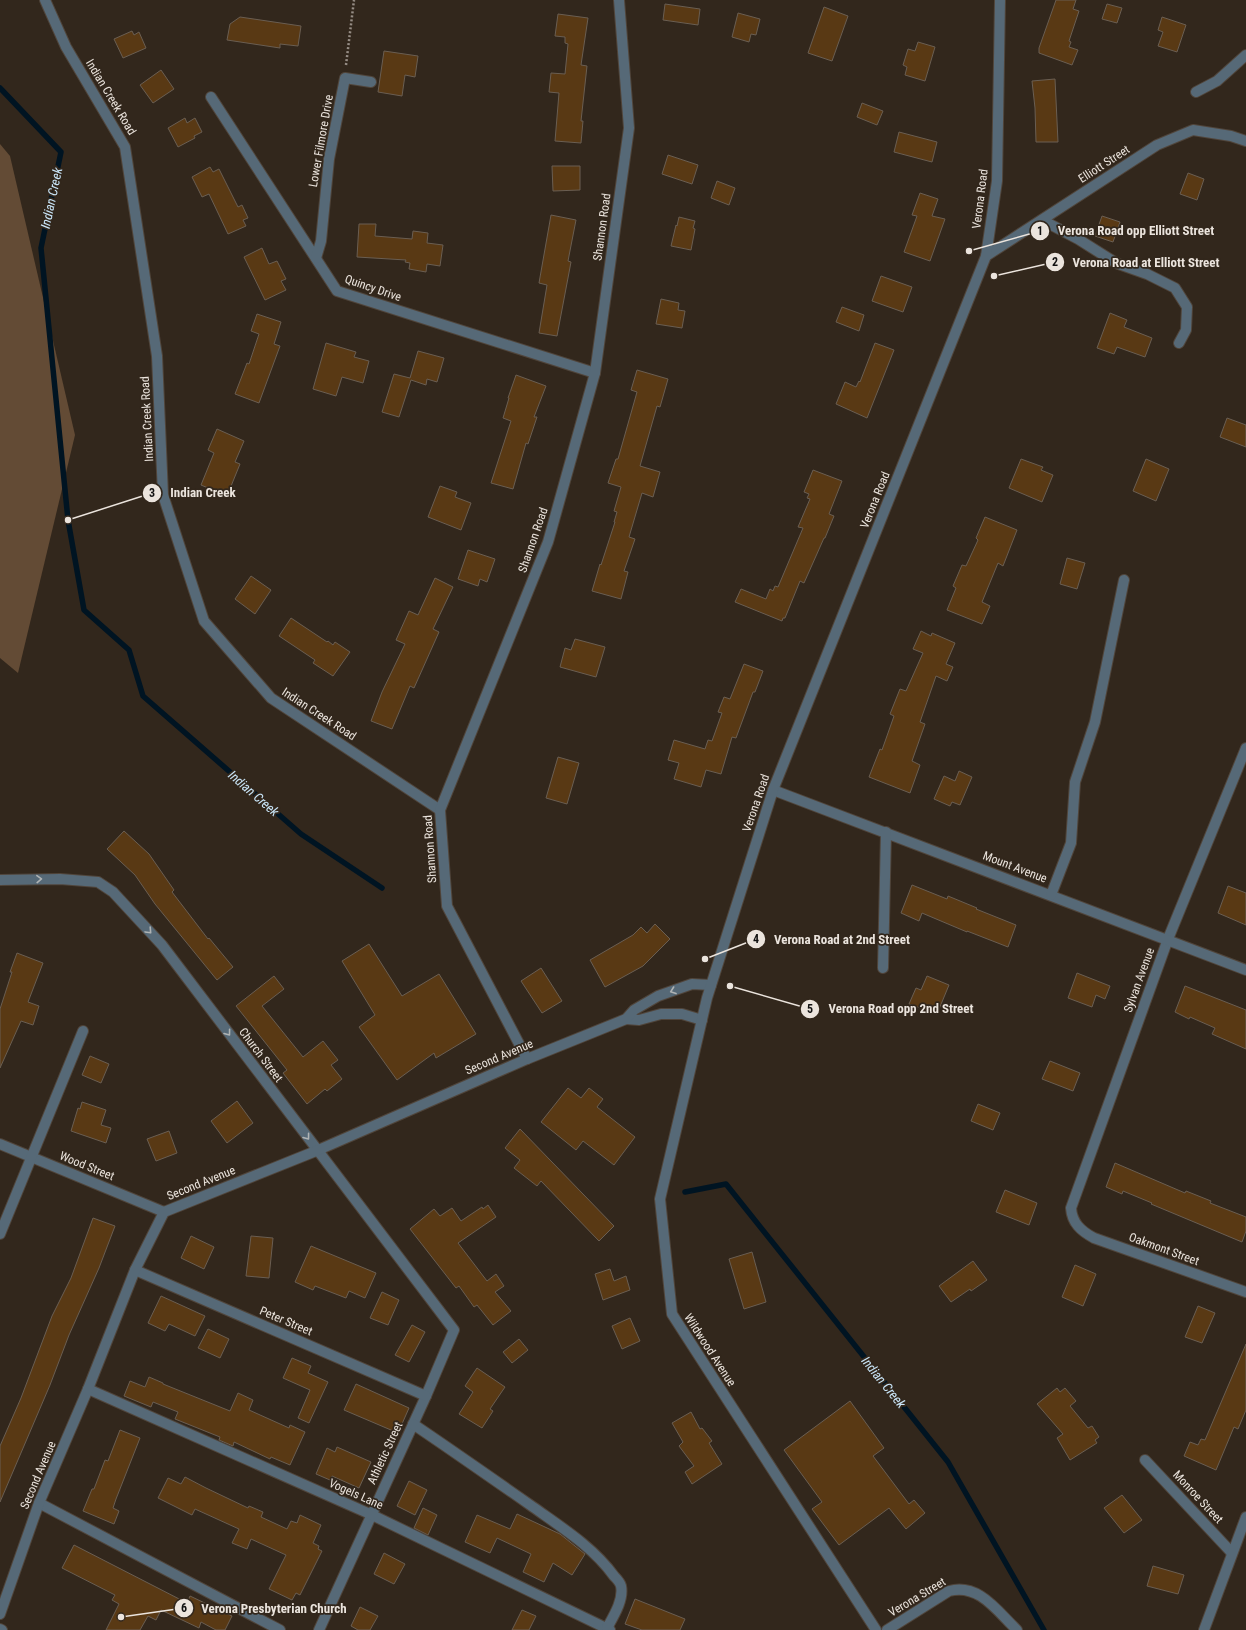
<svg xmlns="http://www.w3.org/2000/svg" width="1246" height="1630" font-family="'Roboto Condensed',sans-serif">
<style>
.green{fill:#634b35}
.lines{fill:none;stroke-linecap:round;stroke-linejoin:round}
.stream{stroke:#001422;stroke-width:5.5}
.building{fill:#593914;stroke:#6a5e52}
.minor-casing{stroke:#50453b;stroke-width:12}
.path{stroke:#968d85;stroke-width:2.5;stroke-dasharray:2 2;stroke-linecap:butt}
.minor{stroke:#566977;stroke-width:10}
.oneway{stroke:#afb3b4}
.labels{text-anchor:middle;stroke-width:3.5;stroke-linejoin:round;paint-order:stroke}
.street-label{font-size:12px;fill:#ebe4dd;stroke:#32271c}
.water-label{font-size:13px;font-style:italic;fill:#cbe7fa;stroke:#32271c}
.leader{fill:none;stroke:#ebe4dd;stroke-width:1.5}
.callout-dot{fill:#ebe4dd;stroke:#32271c;stroke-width:1.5}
.mark-label{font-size:12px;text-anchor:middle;font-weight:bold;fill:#111}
.callout-label{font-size:13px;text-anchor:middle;font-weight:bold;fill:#ebe4dd;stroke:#32271c;stroke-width:3.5;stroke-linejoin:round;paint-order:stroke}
</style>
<rect width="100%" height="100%" fill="#32271c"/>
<!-- green -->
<path class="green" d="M0 144 10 156 75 435 18 673 0 658Z"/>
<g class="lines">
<!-- stream -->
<g class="stream">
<path d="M0 88 61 152 41 248 68 520 84 610 129 650 143 696 301 834 382 888"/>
<path d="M685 1192 726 1184 948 1462 1044 1630"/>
</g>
</g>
<!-- building -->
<g class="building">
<path d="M1056 0H1076L1073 9 1079 11 1069 41 1071 42 1069 47 1078 50 1072 65 1039 53V48Z"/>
<path d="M665 4 700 9 698 25 663 20Z"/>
<path d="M1107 4 1122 8 1117 23 1102 19Z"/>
<path d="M824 7 848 16 832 61 808 53Z"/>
<path d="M738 13 760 19 756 35 751 34 749 42 732 37Z"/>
<path d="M558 14 588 18 581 65 587 66 581 121H583L581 143 555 141 559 93 549 92 551 73 565 74 568 44 565 43V37L555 36Z"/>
<path d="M240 17 301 26 298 46 280 44V48L227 40 230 24Z"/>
<path d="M1162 17 1186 25 1177 52 1158 46 1163 32 1158 30Z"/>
<path d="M132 31 134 35 139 32 146 48 123 58 114 39Z"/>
<path d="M918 42 935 47 925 81 905 75 907 67 903 65 908 49 915 51Z"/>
<path d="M384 51 418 56 415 77 405 75 402 96 378 92Z"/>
<path d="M161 70 174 89 153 103 140 85Z"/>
<path d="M1055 79 1058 142H1036L1035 108 1032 81Z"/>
<path d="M862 103 883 111 877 125 857 117Z"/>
<path d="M185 118 187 123 195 118 202 132 194 136 195 138 178 147 168 128Z"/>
<path d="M899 132 937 142 932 162 894 152Z"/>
<path d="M668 155 698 165 692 184 662 174Z"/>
<path d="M552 166H580V190L553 191Z"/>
<path d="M210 167 213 172 219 169 238 207 242 205 248 218 243 220 246 226 228 234 209 194 202 197 192 177Z"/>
<path d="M1188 173 1204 179 1197 200 1180 194Z"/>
<path d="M717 181 735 188 729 205 711 198Z"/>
<path d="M920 193 938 199 932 216 945 219 930 261 904 252 917 216 912 215Z"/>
<path d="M551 215 576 220 568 261 571 262 557 336 539 333 547 285 539 283Z"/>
<path d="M1102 216 1120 222 1113 242 1095 236Z"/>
<path d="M679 217 695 221 693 228 695 229 691 250 671 246 676 225 677 226Z"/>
<path d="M359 224H376L375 236 412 239 413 231 428 233 427 243 443 245 440 266 427 264 426 272 409 269 410 263 405 262 406 260 357 257Z"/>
<path d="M262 248 269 264 277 261 286 279 281 281 286 290 265 300 244 257Z"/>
<path d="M881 276 912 287 903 312 872 301Z"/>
<path d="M661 299 679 303 678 310 685 311 682 328 656 324Z"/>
<path d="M842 307 864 315 859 331 836 322Z"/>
<path d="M1110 313 1127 320 1124 327 1152 338 1145 357 1117 347 1114 354 1097 348Z"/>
<path d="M257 314 281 322 274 344 280 346 259 403 235 394 247 363 249 364 259 334 251 331Z"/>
<path d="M326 343 356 352 354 357 369 361 363 383 342 377 336 396 313 389Z"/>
<path d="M875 343 894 350 867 418 836 404 845 382 856 387 859 381 860 382Z"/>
<path d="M418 351 444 358 437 382 427 379 426 385 411 380 399 417 382 412 394 374 410 378Z"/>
<path d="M637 370 668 379 660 407 657 406 640 466 660 472 653 497 642 493 629 537 635 539 624 571 628 572 621 599 592 591 600 564 601 565 615 522H614L617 512 614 511 621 487 608 483 616 459H618L637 392 631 390Z"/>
<path d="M516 375 546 386 534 417H537L528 444 526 443 513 489 491 483 511 421 503 418 509 398H508Z"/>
<path d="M1227 418 1246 425V447L1220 437Z"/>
<path d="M217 429 244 441 235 462 240 464 227 496 201 485 214 453 208 450Z"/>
<path d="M1021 459 1043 467 1041 470 1053 475 1042 502 1009 488Z"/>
<path d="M1146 459 1169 469 1156 501 1133 491Z"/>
<path d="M813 470 842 481 829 514 834 516 825 538H824L804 583 800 581 785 618H783L782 621 735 602 741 589 766 599 770 589 773 591 775 586 778 587 803 528 798 527 810 499 807 498 809 494 804 492Z"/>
<path d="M440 486 457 492 455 497 471 503 461 530 428 517Z"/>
<path d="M985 517 1017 530 1003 566 998 563 982 602 990 606 982 624 947 610 956 588 953 586 962 565 966 566 978 540 976 538Z"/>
<path d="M468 550 495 559 487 582 480 579 478 586 458 579Z"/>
<path d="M1067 558 1085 563 1077 589 1060 584Z"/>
<path d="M251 576 271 590 255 614 235 599Z"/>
<path d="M435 578 453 587 433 629 439 632 414 688 410 686 392 729 371 721 382 692 405 644 396 640 409 611 418 615Z"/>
<path d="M291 618 327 642 328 641 333 645 335 642 350 652 333 676 313 663 315 660 279 636Z"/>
<path d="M921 631 931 636 932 633 955 643 946 664 953 667 947 681 936 676 920 722 925 724 912 761 920 765 910 793 869 777 880 749 882 750 894 716 890 714 900 689 906 691 923 653 913 649Z"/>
<path d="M575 639 605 647 596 677 560 667 565 648 571 650Z"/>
<path d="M744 664 763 671 755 692H753L736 738 732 737 721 774 706 770 701 787 674 779 679 763 668 760 674 740 705 749 708 740 712 741 722 713 718 712 724 697 730 699Z"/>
<path d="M558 757 579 763 567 804 546 798Z"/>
<path d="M959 771 972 777 960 805 952 802 950 806 934 799 944 776 955 781Z"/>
<path d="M124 831 149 854 174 890 172 892 208 939 209 938 233 967 217 980 155 904 135 875 107 849Z"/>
<path d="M912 885 947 899 948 896 977 908 976 909 1016 925 1008 947 967 931V932L922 913 919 921 901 913Z"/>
<path d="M1228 886 1246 893V925L1218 913Z"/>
<path d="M655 924 670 939 643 966 605 987 590 960 633 935 641 927 647 933Z"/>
<path d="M369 944 402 996 439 974 476 1034 436 1058 434 1053 397 1080 359 1027 375 1015 342 961Z"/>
<path d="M17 953 43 963 28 1002 39 1006 33 1025 21 1021 0 1068V1009L12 972H10Z"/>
<path d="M541 968 562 1001 542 1013 521 981Z"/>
<path d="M1077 973 1110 986 1105 999 1096 995 1092 1007 1068 998Z"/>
<path d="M274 976 284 989 262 1006 303 1057 323 1041 338 1060 331 1065 342 1079 327 1091 325 1089 307 1104 283 1073 287 1070 236 1006Z"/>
<path d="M927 976 949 985 937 1014 909 1004 916 988 921 990Z"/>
<path d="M1185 986 1246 1010V1049L1212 1034 1215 1028 1190 1017 1189 1019 1175 1012Z"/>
<path d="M90 1056 109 1064 101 1083 82 1075Z"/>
<path d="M1050 1061 1080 1073 1073 1091 1042 1079Z"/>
<path d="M568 1088 581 1098 589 1088 603 1099 597 1107 635 1137 614 1165 583 1141 576 1150 541 1122Z"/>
<path d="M237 1101 253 1123 227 1143 211 1121Z"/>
<path d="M82 1102 106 1110 101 1125 111 1128 106 1143 71 1131 78 1108 80 1109Z"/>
<path d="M978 1104 1000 1113 993 1130 971 1121Z"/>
<path d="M520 1129 614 1226 599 1241 541 1181 537 1186 514 1168 520 1160 505 1148Z"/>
<path d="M169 1131 177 1153 156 1161 147 1139Z"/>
<path d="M1115 1163 1185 1193 1186 1191 1211 1201 1210 1203 1246 1217V1231L1242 1242 1151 1204 1152 1203 1123 1191 1122 1194 1106 1187Z"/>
<path d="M1005 1190 1037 1203 1029 1225 996 1212Z"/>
<path d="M488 1205 496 1217 458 1243 487 1281 496 1274 504 1286 495 1292 511 1311 493 1325 477 1305 474 1307 459 1286 456 1288 410 1229 434 1209 440 1216 452 1208 461 1221 482 1207 483 1209Z"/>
<path d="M93 1218 115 1226 99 1268 69 1335 50 1385 0 1502V1446L21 1398 52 1316 71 1278Z"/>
<path d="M191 1236 214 1247 204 1269 181 1258Z"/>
<path d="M251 1236 273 1238 269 1278 246 1276Z"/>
<path d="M311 1246 376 1273 365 1298 349 1291 346 1298 315 1286 313 1290 295 1282Z"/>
<path d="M752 1252 766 1302 744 1309 729 1259Z"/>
<path d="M973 1261 987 1280 971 1291 970 1289 951 1302 939 1286Z"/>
<path d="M1075 1265 1096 1274 1083 1306 1062 1297Z"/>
<path d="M610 1269 614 1281 626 1276 630 1290 603 1300 595 1274Z"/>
<path d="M382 1292 399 1300 388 1325 370 1318Z"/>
<path d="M161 1296 205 1316 195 1336 169 1324 165 1331 148 1323Z"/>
<path d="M1198 1306 1215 1313 1202 1343 1185 1337Z"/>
<path d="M630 1318 640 1341 622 1349 612 1326Z"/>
<path d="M412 1325 425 1332 409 1362 395 1355Z"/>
<path d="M208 1329 229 1339 220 1358 198 1348Z"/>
<path d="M519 1339 528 1350 512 1363 503 1352Z"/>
<path d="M1246 1344V1410L1238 1429 1234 1427 1216 1470 1184 1456 1190 1442 1198 1445 1201 1439 1205 1440Z"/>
<path d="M292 1358 311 1366 308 1373 328 1382 309 1423 298 1418 310 1390 283 1378Z"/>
<path d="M477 1368 505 1387 490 1409 493 1411 482 1428 459 1414 473 1392 465 1386Z"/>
<path d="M149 1377 163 1383V1384L230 1411 238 1393 253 1400 249 1410 289 1428 290 1425 305 1432 290 1465 271 1457 270 1459 234 1442 233 1446 219 1440 220 1437 175 1419 178 1412 153 1402 151 1407 124 1396 130 1381 145 1387Z"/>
<path d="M356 1384 409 1408 398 1433 344 1410Z"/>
<path d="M1057 1388 1060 1392 1065 1388 1076 1401 1070 1406 1088 1428 1092 1426 1099 1437 1095 1440 1097 1443 1070 1460 1057 1438 1063 1434 1037 1404Z"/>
<path d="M850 1401 884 1448 873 1456 909 1504 914 1500 925 1513 906 1529 889 1508 839 1545 812 1509 822 1502 784 1450Z"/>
<path d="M691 1412 700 1429 702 1428 712 1441 709 1443 722 1464 692 1484 685 1472 694 1466 679 1446 683 1442 672 1423Z"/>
<path d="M120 1430 140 1438 116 1499 113 1508 119 1511 114 1524 83 1511 92 1489H94L105 1460 108 1461Z"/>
<path d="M337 1447 371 1462 359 1488 332 1476 330 1480 316 1474 327 1448 335 1452Z"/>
<path d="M185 1477 206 1488 248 1508 249 1506 263 1512 261 1517 287 1529 291 1521 297 1523 300 1515 321 1525 313 1543 319 1546 318 1549 322 1551 300 1595 296 1593 292 1600 269 1589 286 1555 251 1539 247 1549 232 1543 239 1529 195 1509 192 1515 158 1498 168 1478 181 1484Z"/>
<path d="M409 1481 427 1490 415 1515 397 1506Z"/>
<path d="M1122 1495 1142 1520 1124 1533 1104 1508Z"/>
<path d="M423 1508 437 1515 428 1535 414 1528Z"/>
<path d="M517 1514 560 1534 585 1554 572 1575 553 1563 544 1582 523 1572 531 1554 497 1538 490 1553 465 1542 477 1515 510 1529Z"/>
<path d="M74 1545 187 1603 190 1596 232 1616 225 1630H216L201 1622 199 1628 161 1610 156 1620 148 1616 140 1630H106L119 1604 112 1600 115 1595 62 1568Z"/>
<path d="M384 1553 405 1564 394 1584 374 1574Z"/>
<path d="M1153 1566 1184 1575 1178 1594 1147 1586Z"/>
<path d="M635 1599 685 1619 680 1630H642L625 1624Z"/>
<path d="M360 1607 378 1616 370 1630H358L351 1626Z"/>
<path d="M522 1610 536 1616 529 1630H512Z"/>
</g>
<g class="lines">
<defs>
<g id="minor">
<path d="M45 0 66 47 125 147 157 356 163 495 204 621 271 698 440 810"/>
<path d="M1196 92 1217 81 1246 55"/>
<path d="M211 97 337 291 595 373"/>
<path d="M1042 220 1078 239 1116 263 1147 274 1175 288 1187 307 1186 330 1179 343"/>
<path d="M986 256 1157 145 1193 130 1231 136 1246 141"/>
<path d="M316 258 321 241 329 159 345 78 371 82"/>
<path d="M1246 748 1168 939 1071 1208C1072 1223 1081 1231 1094 1238L1246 1292"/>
<path d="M773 790 1246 970"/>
<path d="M0 880 60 879 98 882 113 892 162 945 454 1330 426 1396 319 1630"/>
<path d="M1051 895 1071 843 1075 782 1095 722 1124 580"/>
<path d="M883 968 886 832"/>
<path d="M626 1019 639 1020 661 1014H682L702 1020"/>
<path d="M527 1059 447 906 440 810 548 542 595 373 629 128 619 0"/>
<path d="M0 1144 164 1212"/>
<path d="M0 1234 83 1031"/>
<path d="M135 1270 426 1396"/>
<path d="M88 1389 370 1514 610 1630"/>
<path d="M413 1424C453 1451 493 1479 533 1507 561 1527 593 1547 614 1576 616 1578 620 1582 621 1586 624 1600 613 1617 607 1628"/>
<path d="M1145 1460 1232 1553"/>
<path d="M39 1503 280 1630"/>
<path d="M0 1614 39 1503 88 1389 135 1270 164 1212 316 1151 527 1059 626 1019 634 1010 658 996 692 984 711 985"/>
<path d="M0 1629 2 1630"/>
<path d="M876 1630 672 1314 660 1199 707 998 773 790 986 256 997 181 1000 0"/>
<path d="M887 1630 949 1591C979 1583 997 1611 1017 1630"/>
<path d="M1204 1630 1246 1517"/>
</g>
</defs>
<!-- minor casing -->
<use href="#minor" class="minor-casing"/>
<!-- path -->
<path class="path" d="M346 65 354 0"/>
<!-- minor -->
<use href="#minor" class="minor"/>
</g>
<!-- one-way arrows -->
<defs><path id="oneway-chevron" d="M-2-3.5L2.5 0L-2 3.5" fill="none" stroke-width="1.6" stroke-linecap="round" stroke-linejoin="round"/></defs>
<g class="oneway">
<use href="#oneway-chevron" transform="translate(39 879) rotate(-2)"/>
<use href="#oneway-chevron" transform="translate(149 931) rotate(47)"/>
<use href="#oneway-chevron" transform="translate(673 991) rotate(160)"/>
<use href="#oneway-chevron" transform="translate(228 1033) rotate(53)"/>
<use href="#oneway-chevron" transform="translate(307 1137) rotate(53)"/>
</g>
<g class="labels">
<!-- street labels -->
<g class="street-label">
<text transform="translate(111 97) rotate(59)" y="4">Indian Creek Road</text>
<text transform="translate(321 141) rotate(-80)" y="4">Lower Filmore Drive</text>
<text transform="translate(1104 164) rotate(-33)" y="4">Elliott Street</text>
<text transform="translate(980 199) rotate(-83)" y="4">Verona Road</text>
<text transform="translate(602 227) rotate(-82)" y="4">Shannon Road</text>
<text transform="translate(373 288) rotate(19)" y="4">Quincy Drive</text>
<text transform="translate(147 419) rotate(-93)" y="4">Indian Creek Road</text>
<text transform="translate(875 500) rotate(-68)" y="4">Verona Road</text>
<text transform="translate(533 540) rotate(-71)" y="4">Shannon Road</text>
<text transform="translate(319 714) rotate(33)" y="4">Indian Creek Road</text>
<text transform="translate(756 803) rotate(-71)" y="4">Verona Road</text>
<text transform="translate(430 849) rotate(-94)" y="4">Shannon Road</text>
<text transform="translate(1015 867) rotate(21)" y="4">Mount Avenue</text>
<text transform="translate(1139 980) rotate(-70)" y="4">Sylvan Avenue</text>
<text transform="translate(261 1055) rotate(53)" y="4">Church Street</text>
<text transform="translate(499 1057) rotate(-23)" y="4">Second Avenue</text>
<text transform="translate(87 1166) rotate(22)" y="4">Wood Street</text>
<text transform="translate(201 1183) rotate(-22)" y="4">Second Avenue</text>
<text transform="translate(1164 1249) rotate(20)" y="4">Oakmont Street</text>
<text transform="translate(286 1321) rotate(23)" y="4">Peter Street</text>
<text transform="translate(710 1350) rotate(57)" y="4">Wildwood Avenue</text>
<text transform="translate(385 1453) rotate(-65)" y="4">Athletic Street</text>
<text transform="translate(38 1475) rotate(-67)" y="4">Second Avenue</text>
<text transform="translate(356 1494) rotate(24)" y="4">Vogels Lane</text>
<text transform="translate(1198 1497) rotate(47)" y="4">Monroe Street</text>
<text transform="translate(917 1597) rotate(-31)" y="4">Verona Street</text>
</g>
<!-- water labels -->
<g class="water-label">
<text transform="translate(51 198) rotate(-78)" y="5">Indian Creek</text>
<text transform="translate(254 793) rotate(41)" y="5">Indian Creek</text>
<text transform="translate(884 1382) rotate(51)" y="5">Indian Creek</text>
</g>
</g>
<!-- callouts -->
<path class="leader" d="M969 251L1040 231M994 276L1055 262M68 520L152 493M705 959L756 939M730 986L810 1009M121 1617L184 1608"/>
<g class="callout-dot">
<circle cx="969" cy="251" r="4"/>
<circle cx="994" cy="276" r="4"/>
<circle cx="68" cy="520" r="4"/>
<circle cx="705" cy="959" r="4"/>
<circle cx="730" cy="986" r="4"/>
<circle cx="121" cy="1617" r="4"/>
<circle cx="1040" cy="231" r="10"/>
<circle cx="1055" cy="262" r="10"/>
<circle cx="152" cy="493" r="10"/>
<circle cx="756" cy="939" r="10"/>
<circle cx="810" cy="1009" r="10"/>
<circle cx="184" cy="1608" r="10"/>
</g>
<g class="mark-label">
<text x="1040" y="235">1</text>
<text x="1055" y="266">2</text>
<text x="152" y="497">3</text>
<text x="756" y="943">4</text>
<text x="810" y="1013">5</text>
<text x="184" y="1612">6</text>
</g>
<g class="callout-label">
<text x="1136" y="235">Verona Road opp Elliott Street</text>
<text x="1146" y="267">Verona Road at Elliott Street</text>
<text x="203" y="497">Indian Creek</text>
<text x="842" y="944">Verona Road at 2nd Street</text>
<text x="901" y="1013">Verona Road opp 2nd Street</text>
<text x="274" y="1613">Verona Presbyterian Church</text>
</g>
</svg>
